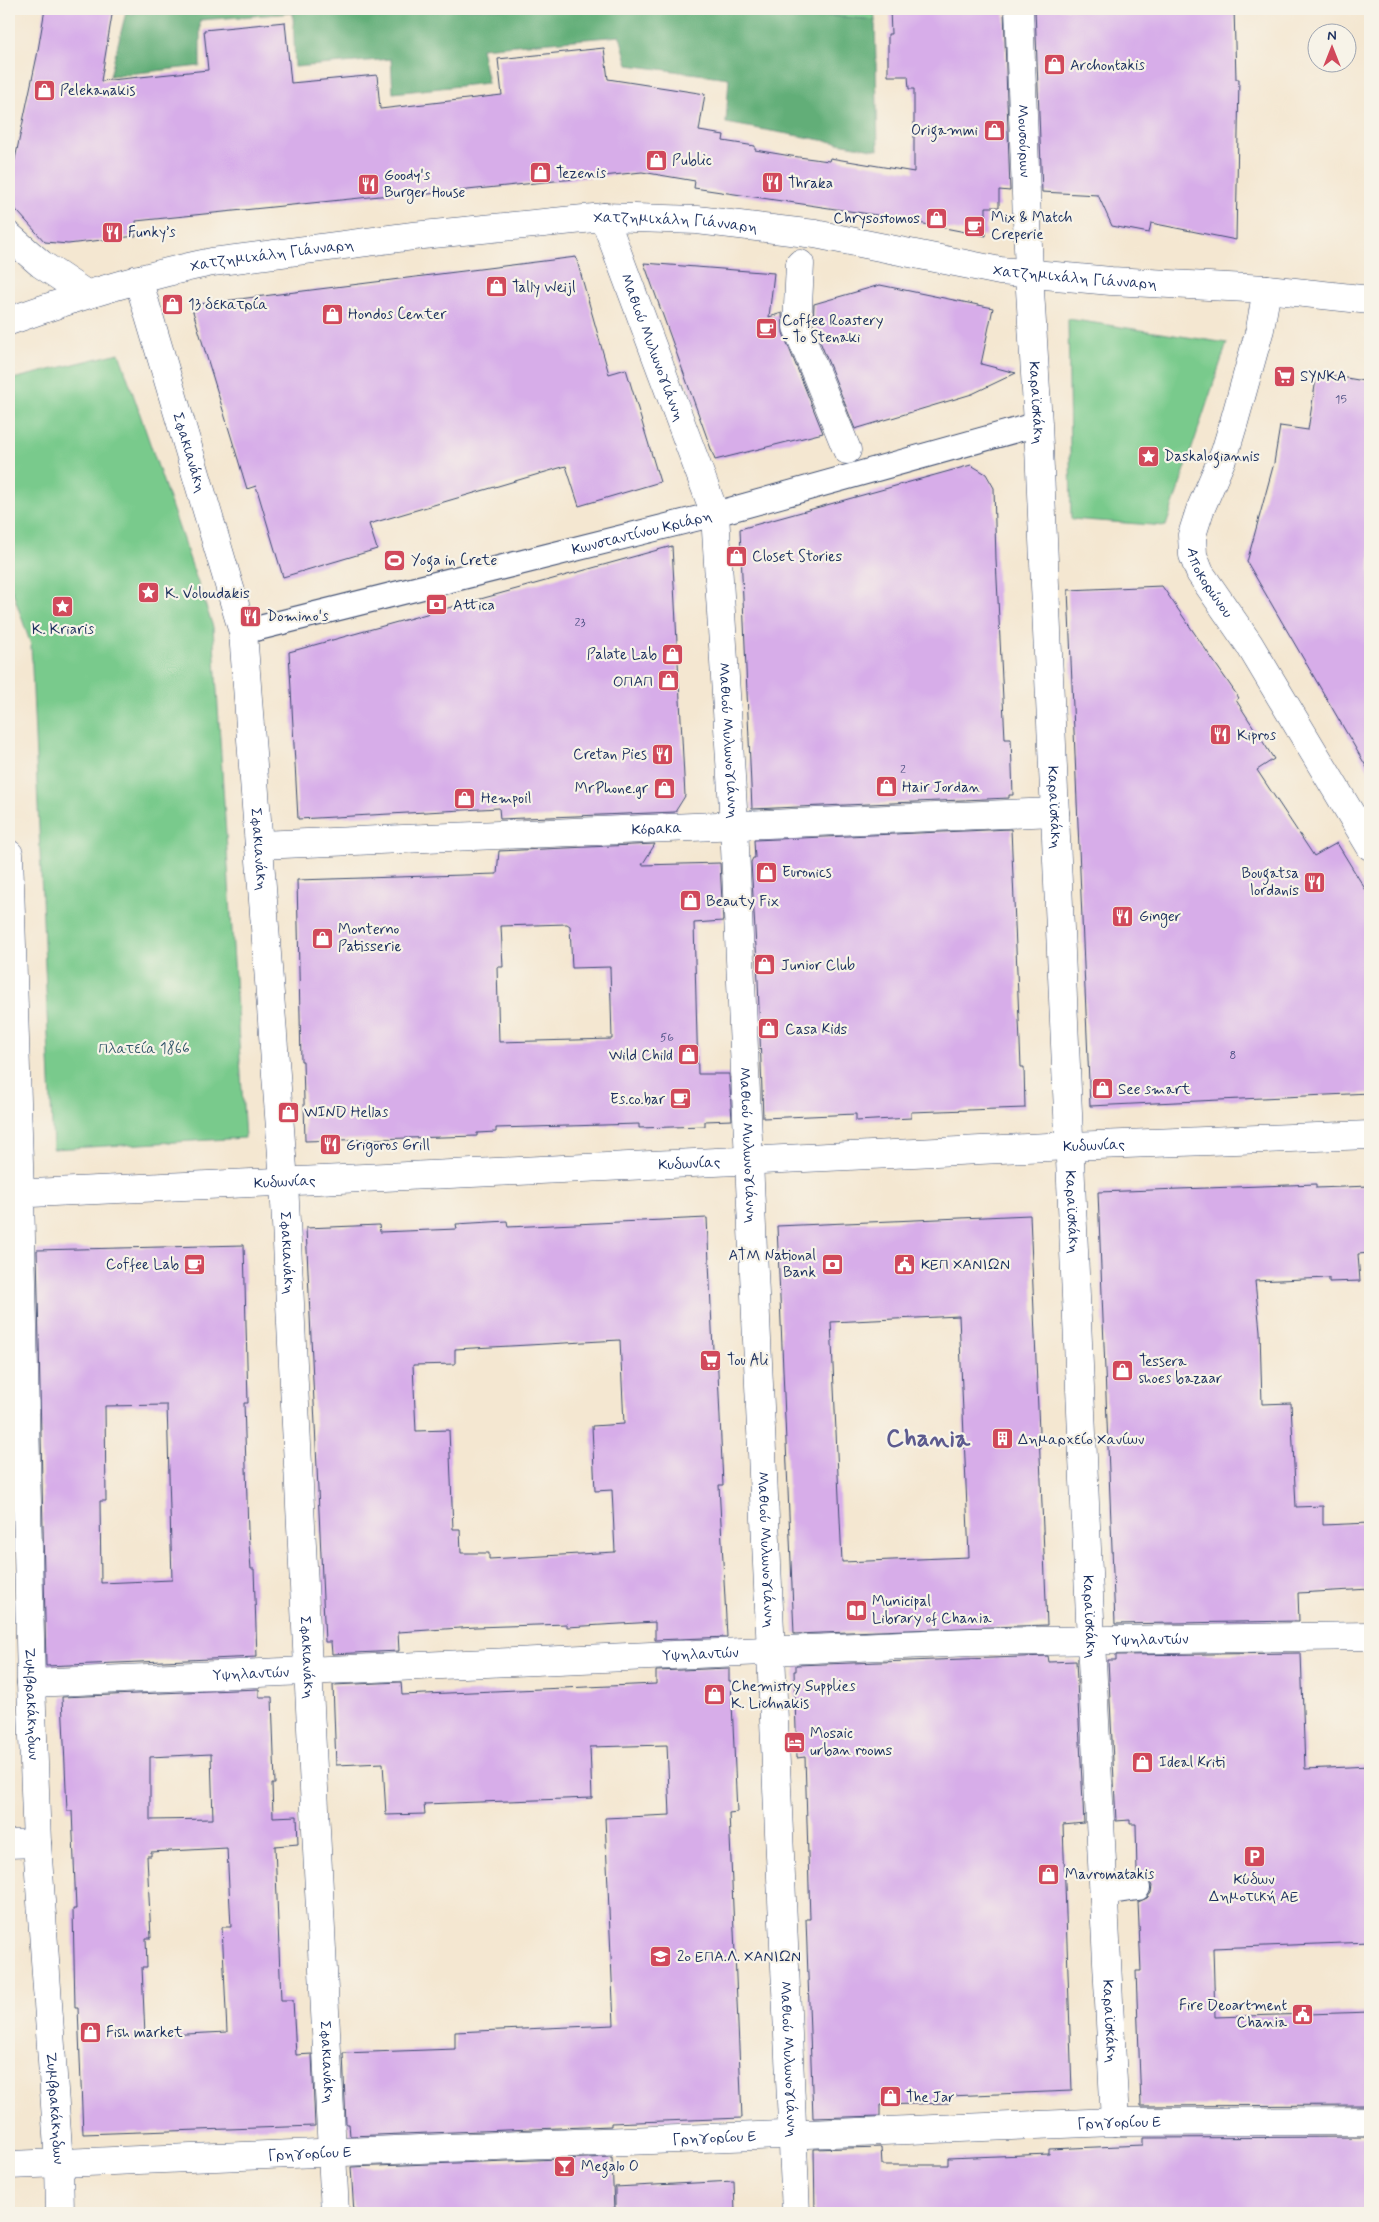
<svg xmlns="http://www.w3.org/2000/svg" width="1379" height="2222" font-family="Mynerve,sans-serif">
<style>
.green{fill:#79ca8c;stroke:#4a7c75}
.forest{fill:#62ae78;stroke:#3e6e6b}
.building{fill:#d7ade9;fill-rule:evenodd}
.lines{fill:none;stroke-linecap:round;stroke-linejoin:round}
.service-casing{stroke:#3c4b6f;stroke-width:26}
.pedestrian-casing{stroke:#3c4b6f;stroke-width:29}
.minor-casing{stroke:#3c4b6f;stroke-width:29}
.tertiary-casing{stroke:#3c4b6f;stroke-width:29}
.secondary-casing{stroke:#3c4b6f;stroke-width:29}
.service{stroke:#fff;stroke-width:24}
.pedestrian{stroke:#fff;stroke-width:28}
.minor{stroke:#fff;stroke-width:28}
.tertiary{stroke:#fff;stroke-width:28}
.secondary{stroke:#fff;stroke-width:28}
.labels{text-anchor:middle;stroke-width:4.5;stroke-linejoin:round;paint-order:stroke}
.number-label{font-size:12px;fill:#4a4e81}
.poi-label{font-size:15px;fill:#1b2f5e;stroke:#f7f3e8;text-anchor:start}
.street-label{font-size:15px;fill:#1b2f5e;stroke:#f7f3e8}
.park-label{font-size:15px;fill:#32566a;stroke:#f7f3e8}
.town-label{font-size:25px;font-weight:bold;fill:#5d5b8f;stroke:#f7f3e8}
</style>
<rect width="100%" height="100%" fill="#f7f3e8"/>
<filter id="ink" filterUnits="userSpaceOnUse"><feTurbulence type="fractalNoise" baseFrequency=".02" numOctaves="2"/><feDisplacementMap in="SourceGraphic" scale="10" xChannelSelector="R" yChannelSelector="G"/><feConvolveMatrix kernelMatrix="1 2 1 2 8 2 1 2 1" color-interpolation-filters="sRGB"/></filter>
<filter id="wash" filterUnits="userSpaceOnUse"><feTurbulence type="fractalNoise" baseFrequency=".0096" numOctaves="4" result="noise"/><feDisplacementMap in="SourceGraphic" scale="20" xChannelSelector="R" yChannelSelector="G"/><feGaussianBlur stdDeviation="1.12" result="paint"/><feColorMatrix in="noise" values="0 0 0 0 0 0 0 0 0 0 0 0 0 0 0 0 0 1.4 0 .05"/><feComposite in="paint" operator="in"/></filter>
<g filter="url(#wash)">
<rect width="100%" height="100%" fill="#f4e7d1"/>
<!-- green -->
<g class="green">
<path d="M756 9H874L875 20Z"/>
<path d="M1068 319 1227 343 1166 526 1071 519Z"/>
<path d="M119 353 213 627 245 1138 53 1149 31 645 9 581V380Z"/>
</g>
<!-- forest -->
<path class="forest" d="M136 9H756L875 20 878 150 726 123 729 78 628 65 620 36 481 48 488 83 393 93 391 59 295 67 293 13 200 20V66L110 76 126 12 134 14Z"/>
<g id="blocks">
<!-- building -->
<g class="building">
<path d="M45 9H113L101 81 208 70 204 30 285 22 291 83 377 75 380 109 502 95 498 59 604 48 608 79 705 94 699 131 724 135 723 141 755 146V150L791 156 829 161 830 158 914 172V89H909L908 76H888V34H891L890 9H1004L1010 191 999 190V207H986V236L883 216 694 188 695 181 642 172 409 196V193L136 221V236L68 244 45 242 9 202 14 178H11L37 56Z"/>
<path d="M1035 9H1234L1236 79H1239L1236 240 1151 223 1149 233 1112 226 1098 195 1042 192Z"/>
<path d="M576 257 609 374 626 369 660 482 579 506 566 466 369 524 377 549 283 577 256 486 247 489 191 305Z"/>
<path d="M644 263 774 273 769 317 782 313 783 333 823 433 715 460Z"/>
<path d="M880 285 993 308 981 364 1016 373 972 394 855 429 813 324 814 304Z"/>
<path d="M1317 373 1370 382V773L1247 562 1274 463 1280 426 1308 430Z"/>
<path d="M971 465 986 474 994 488 996 560 1005 739H1011L1013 795H1009V798L752 809 740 529Z"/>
<path d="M672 546 685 796 675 812 500 819 499 808 298 819 289 652Z"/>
<path d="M1162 586 1239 698 1236 700 1274 759 1257 770 1314 856 1337 843 1370 897V1093L1090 1106 1068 590Z"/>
<path d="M1011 829 1021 1067H1024L1025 1108 911 1112V1118L856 1121V1114L763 1118 758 981 751 862 753 858H755L754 840Z"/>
<path d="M655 844 642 865 720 863 723 921 694 923 698 1074H729L732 1120 705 1121V1126L639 1128V1124L496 1128V1132L477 1133V1136L305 1141 303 1061H301L297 880 497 874 499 851ZM567 924 570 926 572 968 610 967 612 1039 499 1042 497 967H503L501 926Z"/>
<path d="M1316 1184V1188L1370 1186V1253L1358 1254 1360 1281 1329 1282V1278L1255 1281 1260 1331 1262 1404 1291 1403 1296 1507 1323 1506V1525L1370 1523V1589L1298 1593 1299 1621 1115 1624 1098 1192Z"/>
<path d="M1030 1215 1047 1625 794 1634 777 1226ZM959 1316 969 1557 842 1562 831 1322Z"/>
<path d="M707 1218 713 1350H717L723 1485H719L727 1637 655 1640V1622L567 1627V1624L476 1627 398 1632 399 1651 332 1654 331 1642H325L306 1228 379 1225 380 1232 457 1229 456 1224 507 1221 508 1227ZM620 1340 624 1424 592 1426 595 1491 612 1490 615 1552 489 1559V1553H461L460 1529H453L449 1430 416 1431 413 1365 455 1364V1349Z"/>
<path d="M244 1245 248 1403H244L248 1531 251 1569H254L257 1657 46 1666 37 1250ZM167 1405 172 1580 101 1583 100 1501H106L105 1406Z"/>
<path d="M1301 1653 1305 1769 1370 1766V1942L1213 1948 1215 2017 1370 2012V2105L1141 2106 1136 1971H1141L1138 1902 1147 1898 1151 1893 1152 1886 1148 1879 1137 1874 1136 1824H1130V1820L1116 1821 1108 1660H1116V1655Z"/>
<path d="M1048 1656 1049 1662 1076 1661 1084 1823 1063 1825 1072 2091 949 2096V2103L880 2105V2116L813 2118 806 1919H810L805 1757 797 1758 794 1671H796V1665Z"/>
<path d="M729 1668V1681H731L737 1812 729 1813 742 2118 611 2123V2126L350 2136 349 2124H346L343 2053 455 2049V2032L614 2025 605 1818 670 1815 667 1745 590 1747 592 1798 424 1804 425 1814 386 1815 383 1763 336 1765 333 1685 401 1682 402 1695 656 1684V1671Z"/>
<path d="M259 1689V1697H272L275 1784H272L273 1817 297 1816 298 1844 275 1846 281 2000H293L296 2055 312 2054 315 2126 83 2134 78 2008H75L73 1909H76L72 1811H67L62 1697ZM211 1754 213 1819 150 1820V1757ZM227 1848 231 1927H222L227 2032 145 2036 142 1967H147L146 1938H151L147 1856H151V1852Z"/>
<path d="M1370 2137V2213H815L814 2149 881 2147 882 2165H948V2158L1049 2154V2149L1143 2145V2138Z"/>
<path d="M612 2157 614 2213H354L351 2167Z"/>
<path d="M734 2181 735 2213H615V2187Z"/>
</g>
</g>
</g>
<g filter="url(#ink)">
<use href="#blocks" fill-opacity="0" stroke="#3c4b6f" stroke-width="1"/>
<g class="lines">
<defs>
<g id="service">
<path id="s1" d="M243 632 715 514 1038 424"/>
<path d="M1104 1893 1138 1888"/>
</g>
<g id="pedestrian">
<path id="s2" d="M1019 9 1029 273"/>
<path d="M9 236 41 264 86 294"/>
<path d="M800 264 797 327 847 450"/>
</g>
<g id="minor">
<path id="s3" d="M604 217 715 514 734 825 796 2213"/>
<path id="s4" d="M1029 273 1038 424 1091 1641 1115 2122"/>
<path id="s5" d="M259 845 1055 812"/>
<path id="s6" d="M284 1182 335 2213"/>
<path id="s7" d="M31 1683 971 1642 1370 1636"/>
<path d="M9 1844 37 1843"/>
<path id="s8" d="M9 2165 1115 2122 1370 2121"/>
</g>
<g id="tertiary">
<path id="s9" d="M138 279 243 632 284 1182"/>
<path d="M9 854 20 1194"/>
</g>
<g id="secondary">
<path id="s10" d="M1267 289 1260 329 1234 422 1225 452 1200 510 1192 535 1193 555 1200 573 1249 644 1370 846"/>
<path id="s11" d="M9 321C76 297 142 276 212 262L413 236 604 217 697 220 815 234 1000 271 1111 281 1267 289 1370 300"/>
<path id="s12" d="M9 1194 1070 1146 1370 1135"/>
<path id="s13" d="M20 1194 31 1683 37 1843 59 2163 60 2213"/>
</g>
</defs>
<!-- service casing -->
<use href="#service" class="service-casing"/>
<!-- pedestrian casing -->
<use href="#pedestrian" class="pedestrian-casing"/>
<!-- minor casing -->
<use href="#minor" class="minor-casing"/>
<!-- tertiary casing -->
<use href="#tertiary" class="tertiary-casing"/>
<!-- secondary casing -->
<use href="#secondary" class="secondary-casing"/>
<!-- service -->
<use href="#service" class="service"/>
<!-- pedestrian -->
<use href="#pedestrian" class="pedestrian"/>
<!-- minor -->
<use href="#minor" class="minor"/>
<!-- tertiary -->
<use href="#tertiary" class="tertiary"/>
<!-- secondary -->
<use href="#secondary" class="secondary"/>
</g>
</g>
<!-- icons -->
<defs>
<symbol id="shop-square" viewBox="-11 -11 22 22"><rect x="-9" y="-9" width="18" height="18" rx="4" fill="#d1495b" stroke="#f7f3e8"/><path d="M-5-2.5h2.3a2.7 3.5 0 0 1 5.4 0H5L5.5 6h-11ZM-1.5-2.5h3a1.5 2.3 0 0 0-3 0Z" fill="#fff"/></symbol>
<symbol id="restaurant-square" viewBox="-11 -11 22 22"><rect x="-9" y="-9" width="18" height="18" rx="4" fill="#d1495b" stroke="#f7f3e8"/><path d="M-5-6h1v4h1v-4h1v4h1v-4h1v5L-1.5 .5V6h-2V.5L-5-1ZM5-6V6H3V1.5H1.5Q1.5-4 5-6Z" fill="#fff"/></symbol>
<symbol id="cafe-square" viewBox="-11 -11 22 22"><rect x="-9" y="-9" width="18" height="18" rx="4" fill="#d1495b" stroke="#f7f3e8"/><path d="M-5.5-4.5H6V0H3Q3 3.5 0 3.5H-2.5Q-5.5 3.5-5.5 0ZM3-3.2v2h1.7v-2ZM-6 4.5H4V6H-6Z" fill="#fff"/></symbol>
<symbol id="supermarket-square" viewBox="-11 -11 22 22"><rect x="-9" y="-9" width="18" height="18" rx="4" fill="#d1495b" stroke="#f7f3e8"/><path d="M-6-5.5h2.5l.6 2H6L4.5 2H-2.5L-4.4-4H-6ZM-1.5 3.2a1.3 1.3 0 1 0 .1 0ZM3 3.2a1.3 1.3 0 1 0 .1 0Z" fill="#fff"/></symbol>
<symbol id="sight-square" viewBox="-11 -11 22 22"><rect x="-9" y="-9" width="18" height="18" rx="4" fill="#d1495b" stroke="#f7f3e8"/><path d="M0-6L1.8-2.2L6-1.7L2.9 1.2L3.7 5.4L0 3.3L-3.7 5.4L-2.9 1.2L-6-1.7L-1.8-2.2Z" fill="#fff"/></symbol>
<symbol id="stadium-square" viewBox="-11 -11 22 22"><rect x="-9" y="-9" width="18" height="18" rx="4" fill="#d1495b" stroke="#f7f3e8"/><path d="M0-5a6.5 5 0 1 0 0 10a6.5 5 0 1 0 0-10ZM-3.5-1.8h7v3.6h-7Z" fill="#fff"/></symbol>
<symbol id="bank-square" viewBox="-11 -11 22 22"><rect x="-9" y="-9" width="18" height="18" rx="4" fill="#d1495b" stroke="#f7f3e8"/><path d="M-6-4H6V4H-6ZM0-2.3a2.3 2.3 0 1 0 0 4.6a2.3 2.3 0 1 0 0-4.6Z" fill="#fff"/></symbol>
<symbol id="civic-square" viewBox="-11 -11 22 22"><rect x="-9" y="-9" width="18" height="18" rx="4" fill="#d1495b" stroke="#f7f3e8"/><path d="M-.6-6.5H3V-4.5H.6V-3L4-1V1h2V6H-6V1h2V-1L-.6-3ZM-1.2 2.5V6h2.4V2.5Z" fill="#fff"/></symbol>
<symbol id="building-square" viewBox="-11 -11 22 22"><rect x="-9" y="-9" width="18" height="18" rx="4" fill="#d1495b" stroke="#f7f3e8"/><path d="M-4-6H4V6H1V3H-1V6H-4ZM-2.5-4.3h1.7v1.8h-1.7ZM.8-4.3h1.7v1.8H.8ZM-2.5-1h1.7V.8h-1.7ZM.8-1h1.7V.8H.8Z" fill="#fff"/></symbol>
<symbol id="library-square" viewBox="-11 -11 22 22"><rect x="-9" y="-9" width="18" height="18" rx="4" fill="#d1495b" stroke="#f7f3e8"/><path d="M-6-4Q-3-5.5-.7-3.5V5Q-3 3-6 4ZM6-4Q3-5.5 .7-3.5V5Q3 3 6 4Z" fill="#fff"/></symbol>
<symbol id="hotel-square" viewBox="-11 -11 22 22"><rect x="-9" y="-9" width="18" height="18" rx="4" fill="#d1495b" stroke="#f7f3e8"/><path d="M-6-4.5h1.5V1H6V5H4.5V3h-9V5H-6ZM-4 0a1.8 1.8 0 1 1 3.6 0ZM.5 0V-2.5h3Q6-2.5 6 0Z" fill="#fff"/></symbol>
<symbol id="parking-square" viewBox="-11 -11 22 22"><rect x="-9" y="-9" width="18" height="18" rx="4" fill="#d1495b" stroke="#f7f3e8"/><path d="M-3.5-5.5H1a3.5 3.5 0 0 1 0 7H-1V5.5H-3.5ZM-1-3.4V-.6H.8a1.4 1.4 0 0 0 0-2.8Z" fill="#fff"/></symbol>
<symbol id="school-square" viewBox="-11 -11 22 22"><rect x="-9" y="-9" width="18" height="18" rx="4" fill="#d1495b" stroke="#f7f3e8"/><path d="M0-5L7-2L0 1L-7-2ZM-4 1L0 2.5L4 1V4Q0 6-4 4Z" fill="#fff"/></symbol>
<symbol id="bar-square" viewBox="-11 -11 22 22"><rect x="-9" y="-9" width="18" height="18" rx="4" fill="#d1495b" stroke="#f7f3e8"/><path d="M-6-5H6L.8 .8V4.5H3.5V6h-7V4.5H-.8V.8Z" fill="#fff"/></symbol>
</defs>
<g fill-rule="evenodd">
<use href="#shop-square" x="1042" y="52" width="25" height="25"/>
<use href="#shop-square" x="32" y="78" width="25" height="25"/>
<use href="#shop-square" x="982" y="118" width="25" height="25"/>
<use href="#shop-square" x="644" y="148" width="25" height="25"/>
<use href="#shop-square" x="528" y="160" width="25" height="25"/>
<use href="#restaurant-square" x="760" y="170" width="25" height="25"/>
<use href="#restaurant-square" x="356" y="172" width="25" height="25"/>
<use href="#shop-square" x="924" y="206" width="25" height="25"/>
<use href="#cafe-square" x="962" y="214" width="25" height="25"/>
<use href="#restaurant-square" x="100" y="220" width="25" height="25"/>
<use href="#shop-square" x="484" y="274" width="25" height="25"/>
<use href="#shop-square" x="160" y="292" width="25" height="25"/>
<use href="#shop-square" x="320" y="302" width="25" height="25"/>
<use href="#cafe-square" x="754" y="316" width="25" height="25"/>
<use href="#supermarket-square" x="1272" y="364" width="25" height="25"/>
<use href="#sight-square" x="1136" y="444" width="25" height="25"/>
<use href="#shop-square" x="724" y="544" width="25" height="25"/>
<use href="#stadium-square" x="382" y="548" width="25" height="25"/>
<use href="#sight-square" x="136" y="580" width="25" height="25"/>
<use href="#bank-square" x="424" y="592" width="25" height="25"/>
<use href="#sight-square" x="50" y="594" width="25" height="25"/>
<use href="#restaurant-square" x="238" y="604" width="25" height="25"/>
<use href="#shop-square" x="660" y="642" width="25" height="25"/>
<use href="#shop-square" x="656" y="668" width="25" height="25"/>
<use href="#restaurant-square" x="1208" y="722" width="25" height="25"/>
<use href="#restaurant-square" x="650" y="742" width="25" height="25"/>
<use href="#shop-square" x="874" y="774" width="25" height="25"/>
<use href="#shop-square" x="652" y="776" width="25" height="25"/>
<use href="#shop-square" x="452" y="786" width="25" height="25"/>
<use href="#shop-square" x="754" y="860" width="25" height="25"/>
<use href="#restaurant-square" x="1302" y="870" width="25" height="25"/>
<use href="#shop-square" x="678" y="888" width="25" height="25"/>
<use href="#restaurant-square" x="1110" y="904" width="25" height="25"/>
<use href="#shop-square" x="310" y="926" width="25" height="25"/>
<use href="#shop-square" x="752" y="952" width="25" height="25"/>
<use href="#shop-square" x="756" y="1016" width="25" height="25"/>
<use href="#shop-square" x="676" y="1042" width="25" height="25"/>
<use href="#shop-square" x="1090" y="1076" width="25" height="25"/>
<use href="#cafe-square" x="668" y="1086" width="25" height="25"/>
<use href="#shop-square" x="276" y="1100" width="25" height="25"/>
<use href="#restaurant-square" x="318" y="1132" width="25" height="25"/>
<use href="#cafe-square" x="182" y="1252" width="25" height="25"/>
<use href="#bank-square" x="820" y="1252" width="25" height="25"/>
<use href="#civic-square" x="892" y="1252" width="25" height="25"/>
<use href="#supermarket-square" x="698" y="1348" width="25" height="25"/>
<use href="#shop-square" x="1110" y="1358" width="25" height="25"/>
<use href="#building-square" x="990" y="1426" width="25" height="25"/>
<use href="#library-square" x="844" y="1598" width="25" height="25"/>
<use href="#shop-square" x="702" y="1682" width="25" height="25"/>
<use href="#hotel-square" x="782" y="1730" width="25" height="25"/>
<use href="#shop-square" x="1130" y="1750" width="25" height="25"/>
<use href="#parking-square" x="1242" y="1844" width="25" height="25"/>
<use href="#shop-square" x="1036" y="1862" width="25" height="25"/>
<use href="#school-square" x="648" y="1944" width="25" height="25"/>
<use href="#civic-square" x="1290" y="2002" width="25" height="25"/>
<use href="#shop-square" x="78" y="2020" width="25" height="25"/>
<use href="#shop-square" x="878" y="2084" width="25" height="25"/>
<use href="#bar-square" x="552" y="2154" width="25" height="25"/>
</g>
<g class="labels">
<!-- number labels -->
<g class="number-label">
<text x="1341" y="403">15</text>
<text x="580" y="626">23</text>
<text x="903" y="773">2</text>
<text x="667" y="1041">56</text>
<text x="1233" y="1059">8</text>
</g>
<!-- poi labels -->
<g class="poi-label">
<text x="1070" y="70">Archontakis</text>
<text x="60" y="95">Pelekanakis</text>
<text x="978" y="135" text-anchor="end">Origammi</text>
<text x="672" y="165">Public</text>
<text x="556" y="178">Tezenis</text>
<text x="384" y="180">Goody's<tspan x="384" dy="17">Burger House</tspan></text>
<text x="788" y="188">Thraka</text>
<text x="991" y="222">Mix &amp; Match<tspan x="991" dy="17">Creperie</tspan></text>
<text x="920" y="223" text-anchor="end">Chrysostomos</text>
<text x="128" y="237">Funky’s</text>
<text x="512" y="292">Tally Weijl</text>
<text x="188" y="309">13 δεκατρία</text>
<text x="348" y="319">Hondos Center</text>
<text x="782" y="325">Coffee Roastery<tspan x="782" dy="17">- To Stenaki</tspan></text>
<text x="1300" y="381">SYNKA</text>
<text x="1164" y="461">Daskalogiannis</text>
<text x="752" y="561">Closet Stories</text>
<text x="411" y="565">Yoga in Crete</text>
<text x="165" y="598">K. Voloudakis</text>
<text x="453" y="610">Attica</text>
<text x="267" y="621">Domino's</text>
<text x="63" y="634" text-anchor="middle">K. Kriaris</text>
<text x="657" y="659" text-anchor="end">Palate Lab</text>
<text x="653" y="686" text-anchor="end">ΟΠΑΠ</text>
<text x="1237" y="740">Kipros</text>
<text x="647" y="759" text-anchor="end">Cretan Pies</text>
<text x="902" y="792">Hair Jordan</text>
<text x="648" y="793" text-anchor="end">MrPhone.gr</text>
<text x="481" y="803">Hempoil</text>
<text x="782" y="877">Euronics</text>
<text x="1299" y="878" text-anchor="end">Bougatsa<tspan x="1299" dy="17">lordanis</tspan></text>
<text x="706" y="906">Beauty Fix</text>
<text x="1139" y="921">Ginger</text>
<text x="338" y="934">Monterno<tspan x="338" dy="17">Patisserie</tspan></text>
<text x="781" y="970">Junior Club</text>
<text x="785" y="1034">Casa Kids</text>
<text x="673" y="1060" text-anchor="end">Wild Child</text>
<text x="1118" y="1094">See smart</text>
<text x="665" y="1104" text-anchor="end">Es.co.bar</text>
<text x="304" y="1117">WIND Hellas</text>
<text x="346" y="1150">Grigoros Grill</text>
<text x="816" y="1260" text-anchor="end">ATM National<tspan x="816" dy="17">Bank</tspan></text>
<text x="179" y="1269" text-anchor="end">Coffee Lab</text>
<text x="921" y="1269">ΚΕΠ ΧΑΝΙΩΝ</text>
<text x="727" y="1365">Tou Ali</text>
<text x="1139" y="1366">Tessera<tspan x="1139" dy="17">shoes bazaar</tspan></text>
<text x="1018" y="1444">Δημαρχείο Χανίων</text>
<text x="872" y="1606">Municipal<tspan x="872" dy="17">Library of Chania</tspan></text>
<text x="731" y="1691">Chemistry Supplies<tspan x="731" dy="17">K. Lichnakis</tspan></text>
<text x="810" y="1738">Mosaic<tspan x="810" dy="17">urban rooms</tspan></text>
<text x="1159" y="1767">Ideal Kriti</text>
<text x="1065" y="1879">Mavromatakis</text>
<text x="1254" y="1884" text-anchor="middle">Κύδων<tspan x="1254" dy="17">Δημοτική ΑΕ</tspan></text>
<text x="677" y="1961">2ο ΕΠΑ.Λ. ΧΑΝΙΩΝ</text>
<text x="1287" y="2010" text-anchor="end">Fire Deoartment<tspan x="1287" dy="17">Chania</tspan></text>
<text x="106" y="2037">Fish market</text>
<text x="906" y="2102">The Jar</text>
<text x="581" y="2171">Megalo O</text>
</g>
<!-- street labels -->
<g class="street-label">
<text dy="5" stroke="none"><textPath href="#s2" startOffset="132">Μουσούρων</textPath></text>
<text dy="5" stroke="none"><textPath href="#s11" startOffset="678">Χατζημιχάλη Γιάνναρη</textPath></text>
<text dy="5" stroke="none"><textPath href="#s11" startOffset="272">Χατζημιχάλη Γιάνναρη</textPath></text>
<text dy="5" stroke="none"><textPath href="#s11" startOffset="1082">Χατζημιχάλη Γιάνναρη</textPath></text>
<text dy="5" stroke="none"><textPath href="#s3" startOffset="139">Μαθιού Μυλωνογιάννη</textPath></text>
<text dy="5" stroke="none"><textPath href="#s4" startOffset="130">Καραϊσκάκη</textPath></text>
<text dy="5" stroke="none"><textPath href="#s9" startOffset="181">Σφακιανάκη</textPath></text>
<text dy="5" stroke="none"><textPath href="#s1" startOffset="411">Κωνσταντίνου Κριάρη</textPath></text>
<text dy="5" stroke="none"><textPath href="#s10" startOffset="310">Αποκορώνου</textPath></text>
<text dy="5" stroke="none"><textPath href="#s3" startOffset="544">Μαθιού Μυλωνογιάννη</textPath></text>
<text dy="5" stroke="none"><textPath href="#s4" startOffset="535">Καραϊσκάκη</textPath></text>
<text dy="5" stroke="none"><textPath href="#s5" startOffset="398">Κόρακα</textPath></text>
<text dy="5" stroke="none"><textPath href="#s9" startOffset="586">Σφακιανάκη</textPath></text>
<text dy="5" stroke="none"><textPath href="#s3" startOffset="949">Μαθιού Μυλωνογιάννη</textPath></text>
<text dy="5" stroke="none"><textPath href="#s12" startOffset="1086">Κυδωνίας</textPath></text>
<text dy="5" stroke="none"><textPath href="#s12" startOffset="681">Κυδωνίας</textPath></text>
<text dy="5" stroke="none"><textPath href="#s12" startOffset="276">Κυδωνίας</textPath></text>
<text dy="5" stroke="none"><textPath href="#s4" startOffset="940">Καραϊσκάκη</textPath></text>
<text dy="5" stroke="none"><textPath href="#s6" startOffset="71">Σφακιανάκη</textPath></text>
<text dy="5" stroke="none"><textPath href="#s3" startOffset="1354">Μαθιού Μυλωνογιάννη</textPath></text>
<text dy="5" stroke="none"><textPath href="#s4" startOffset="1345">Καραϊσκάκη</textPath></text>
<text dy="5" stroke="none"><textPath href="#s7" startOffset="1120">Υψηλαντών</textPath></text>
<text dy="5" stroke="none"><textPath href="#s7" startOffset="670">Υψηλαντών</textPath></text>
<text dy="5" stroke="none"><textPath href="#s6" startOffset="476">Σφακιανάκη</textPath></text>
<text dy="5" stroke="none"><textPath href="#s7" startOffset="220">Υψηλαντών</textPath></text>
<text dy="5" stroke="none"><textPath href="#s13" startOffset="510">Ζυμβρακάκηδων</textPath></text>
<text dy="5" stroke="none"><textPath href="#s4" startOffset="1750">Καραϊσκάκη</textPath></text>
<text dy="5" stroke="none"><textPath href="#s3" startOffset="1864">Μαθιού Μυλωνογιάννη</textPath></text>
<text dy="5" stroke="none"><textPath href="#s6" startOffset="881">Σφακιανάκη</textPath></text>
<text dy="5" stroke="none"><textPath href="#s13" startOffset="915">Ζυμβρακάκηδων</textPath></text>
<text dy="5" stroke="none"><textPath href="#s8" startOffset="1111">Γρηγορίου Ε</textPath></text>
<text dy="5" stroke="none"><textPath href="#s8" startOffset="706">Γρηγορίου Ε</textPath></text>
<text dy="5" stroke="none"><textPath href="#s8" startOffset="301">Γρηγορίου Ε</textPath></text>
</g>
<!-- park labels -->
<g class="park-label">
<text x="144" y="1053">Πλατεία 1866</text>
</g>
<!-- town labels -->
<g class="town-label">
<text x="928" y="1446">Chania</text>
</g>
</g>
<!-- margin -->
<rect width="1379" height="2222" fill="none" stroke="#f7f3e8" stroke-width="30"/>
<!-- north arrow -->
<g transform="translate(1332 48)"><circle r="24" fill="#f7f3e8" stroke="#9fa5b1"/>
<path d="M0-4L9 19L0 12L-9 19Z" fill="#d1495b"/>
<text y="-8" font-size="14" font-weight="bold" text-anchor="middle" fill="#1b2f5e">N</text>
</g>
</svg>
